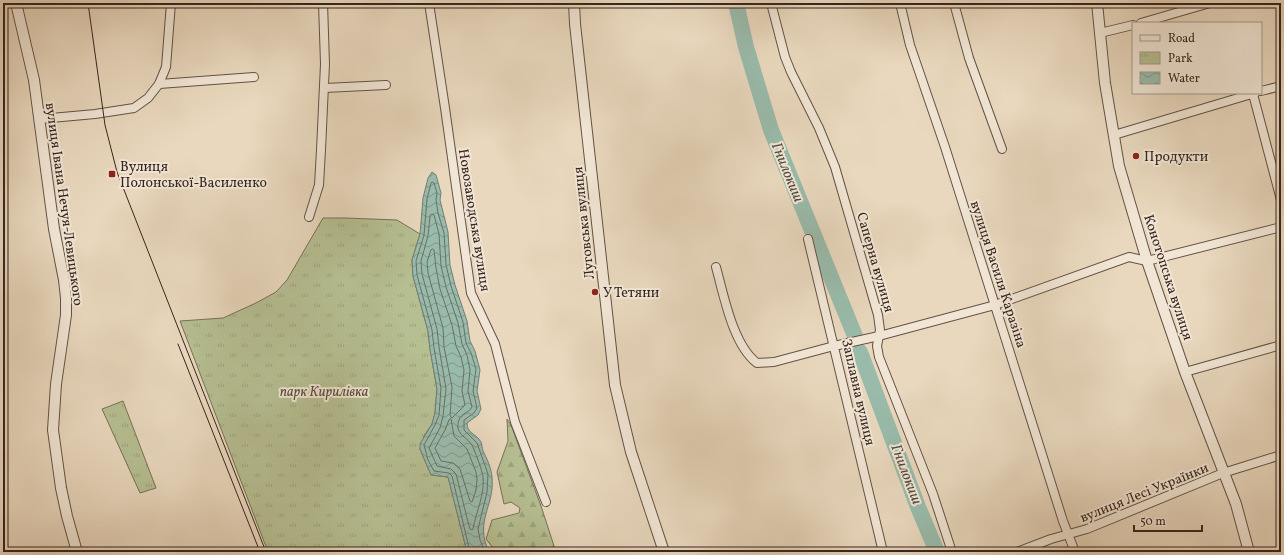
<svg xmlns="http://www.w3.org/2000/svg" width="1284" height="555" font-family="Vollkorn,serif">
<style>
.forest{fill:url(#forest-firs);stroke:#767258}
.park{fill:url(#park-tufts);stroke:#767258}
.water{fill:url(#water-waves);stroke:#717f73}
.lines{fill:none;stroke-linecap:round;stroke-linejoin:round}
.shore{stroke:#687065;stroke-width:1}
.river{stroke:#99bbab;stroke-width:16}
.minor-casing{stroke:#635247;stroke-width:10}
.tertiary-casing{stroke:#635247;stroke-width:12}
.minor{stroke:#f1e6d5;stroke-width:8}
.tertiary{stroke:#f1e6d5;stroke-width:10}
.tram{stroke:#36251f;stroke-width:1}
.poi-dot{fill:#8f2418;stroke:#f1e6d5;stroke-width:1.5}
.labels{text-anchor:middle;stroke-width:4;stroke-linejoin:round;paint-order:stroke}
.poi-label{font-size:14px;fill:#36251f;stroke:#f1e6d5;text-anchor:start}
.street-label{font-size:14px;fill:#36251f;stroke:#f1e6d5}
.park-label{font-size:14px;font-style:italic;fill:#564c3c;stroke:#f1e6d5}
.water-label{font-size:15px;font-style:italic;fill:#4f4a42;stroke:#f1e6d5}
</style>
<defs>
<pattern id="forest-firs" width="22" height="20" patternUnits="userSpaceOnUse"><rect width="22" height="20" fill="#b6bf92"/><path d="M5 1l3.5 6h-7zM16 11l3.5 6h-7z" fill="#9da47d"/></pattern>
<pattern id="park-tufts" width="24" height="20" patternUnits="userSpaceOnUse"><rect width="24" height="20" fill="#b6bf92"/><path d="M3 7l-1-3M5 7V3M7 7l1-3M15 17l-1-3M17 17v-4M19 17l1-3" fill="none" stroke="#9da47d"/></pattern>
<pattern id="water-waves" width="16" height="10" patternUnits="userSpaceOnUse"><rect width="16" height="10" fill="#99bbab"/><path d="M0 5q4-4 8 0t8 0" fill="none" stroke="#7e988b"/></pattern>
</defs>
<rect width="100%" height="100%" fill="#e9d8be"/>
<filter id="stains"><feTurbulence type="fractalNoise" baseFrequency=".005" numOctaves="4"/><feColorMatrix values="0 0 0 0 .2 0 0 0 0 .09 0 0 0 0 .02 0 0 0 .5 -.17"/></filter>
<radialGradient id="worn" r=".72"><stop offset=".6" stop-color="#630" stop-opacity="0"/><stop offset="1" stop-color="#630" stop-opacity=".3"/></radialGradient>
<!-- forest -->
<path class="forest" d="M507 419 511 425 541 506 556 552H496L486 539 492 520 519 513 520 508 511 502 504 504 497 472 508 441Z"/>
<!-- park -->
<g class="park">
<path d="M323 218H345L397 220 420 234 412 260 413 276 428 331 430 349 437 389 435 413 432 424 424 436 420 449 431 475 448 477 467 552H268L180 321 223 318 256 303 276 292 287 280Z"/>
<path d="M123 401 156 488 140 493 102 409Z"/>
</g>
<!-- water -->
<path class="water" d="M432 172 436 175 441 193 440 200 448 232 450 265 455 285 467 321 470 341 475 351 480 370 477 391 481 409 478 415 467 423C467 434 476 433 481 442 482 444 482 448 483 451 487 459 491 467 492 477 495 506 474 521 489 552H467L448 477 431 475 420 449V444L432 424 435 413 437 389 430 349 428 331 413 276 412 260 420 234 423 198 428 178Z"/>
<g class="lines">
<!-- shore -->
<g class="shore">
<path d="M432 214 434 215 439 234 441 266 446 287 458 323 462 344 467 355 470 370 468 391 472 407C469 413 461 413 459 420 454 434 466 436 472 445 474 449 483 472 483 477 485 494 476 512 473 529L472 530 470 529 468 522 456 474 451 469 437 466 429 448 440 428 443 416 446 389 439 347 437 329 422 274 421 261 428 236 430 216Z"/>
<path d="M433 249 434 250 436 268 440 289 452 325 456 346 461 357 464 370 462 391 465 405 452 418 450 416 452 387 444 347 443 328 428 273 427 262 431 250Z"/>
<path d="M451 419 454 436 467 449 476 472 477 479 476 490 472 502 470 501 460 469 453 463 441 461 435 448 445 430 449 420Z"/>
<path d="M470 552 452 476 449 473 434 471 428 460 424 445 435 425 439 415 441 388 434 348 432 330 417 275 416 261 424 235 427 199 431 183 432 182 434 183 437 193 436 200 438 213 444 233 446 265 451 286 463 322 466 343 471 353 476 369 473 391 477 408 474 413 464 420V430L477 443 488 474 487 492 478 529 480 540 485 552"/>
</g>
<!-- river -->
<g class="river">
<path d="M736 3 746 47 771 130 855 336"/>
<path d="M860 352 918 507 937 552"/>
</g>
<defs>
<g id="minor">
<path d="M429 3 445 108 471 293 495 344 515 422 546 502"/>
<path d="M771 3 785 57 791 72 819 128 835 167 878 315 880 330 877 346 879 357 933 494 952 552"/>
<path d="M900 3 910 45 945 147 1063 521 1075 552"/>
<path d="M954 3 969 58 1002 149"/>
<path d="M1141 23 1210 3"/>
<path d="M1100 33 1133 25"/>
<path d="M159 84 254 77"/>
<path d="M325 88 386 85"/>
<path d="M1261 91 1281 86"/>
<path d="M1253 94 1281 200"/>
<path d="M40 119 95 114 134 108 148 98 159 84 166 67 171 3"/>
<path d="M1114 135 1255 93"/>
<path d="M309 217 319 185 321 150 325 64 323 3"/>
<path d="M808 239 883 552"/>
<path d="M716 267C724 296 733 345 757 363L774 362 834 346 879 336 995 305 1129 257 1147 261 1281 227"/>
<path d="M1185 372 1281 345"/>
<path d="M1017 552 1051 539 1087 529 1223 473 1281 455"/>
</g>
<g id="tertiary">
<path d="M16 3 34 80 54 229 64 280 66 298V315L56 384 53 430 61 488 67 516 77 552"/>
<path d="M574 3 575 24 615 385 631 452 664 552"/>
<path d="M1097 3 1105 83 1119 166 1147 261 1185 372 1236 504 1249 552"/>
</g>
</defs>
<!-- minor casing -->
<use href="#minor" class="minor-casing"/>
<!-- tertiary casing -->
<use href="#tertiary" class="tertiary-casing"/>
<!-- minor -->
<use href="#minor" class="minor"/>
<!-- tertiary -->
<use href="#tertiary" class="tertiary"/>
<!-- tram -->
<g class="tram">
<path d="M88 3 105 125 117 172 266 552"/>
<path d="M178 344 260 552"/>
</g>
</g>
<!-- markers -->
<g class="poi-dot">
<circle cx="1136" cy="156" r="4"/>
<rect x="108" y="170" width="8" height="8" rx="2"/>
<circle cx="595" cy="292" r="4"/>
</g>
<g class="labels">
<!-- poi labels -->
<g class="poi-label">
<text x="1144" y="161">Продукти</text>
<text x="120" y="171">Вулиця<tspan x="120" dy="16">Полонської-Василенко</tspan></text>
<text x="603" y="297">У Тетяни</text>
</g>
<!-- street labels -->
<g class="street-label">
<text transform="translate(65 204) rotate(82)" y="5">вулиця Івана Нечуя-Левицького</text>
<text transform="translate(475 220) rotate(81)" y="5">Новозаводська вулиця</text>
<text transform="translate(583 223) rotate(-96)" y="5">Луговська вулиця</text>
<text transform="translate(876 262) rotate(74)" y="5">Саперна вулиця</text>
<text transform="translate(999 274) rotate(72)" y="5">вулиця Василя Каразіна</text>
<text transform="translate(1169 277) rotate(72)" y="5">Конотопська вулиця</text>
<text transform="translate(859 392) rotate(77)" y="5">Заплавна вулиця</text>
<text transform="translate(1144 492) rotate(-22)" y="5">вулиця Лесі Українки</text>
</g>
<!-- park labels -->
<g class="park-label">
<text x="324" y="396">парк Кирилівка</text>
</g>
<!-- water labels -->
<g class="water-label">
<text transform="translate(788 172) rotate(68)" y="5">Гнилокиш</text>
<text transform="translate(907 474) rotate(69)" y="5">Гнилокиш</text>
</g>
</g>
<!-- margin -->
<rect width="1284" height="555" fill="none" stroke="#e9d8be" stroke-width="16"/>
<rect x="4" y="4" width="1276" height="547" fill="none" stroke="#36251f" stroke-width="2"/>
<rect x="8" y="8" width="1268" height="539" fill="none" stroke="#36251f"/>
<!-- legend -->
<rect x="1132" y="22" width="130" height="72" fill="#f1e6d5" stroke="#a6998c"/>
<rect x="1140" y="35" width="20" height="6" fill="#f1e6d5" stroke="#a6998c"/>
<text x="1168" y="42" font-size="12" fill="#36251f">Road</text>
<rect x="1140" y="52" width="20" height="12" fill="url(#park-tufts)" stroke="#a6998c"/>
<text x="1168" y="62" font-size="12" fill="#36251f">Park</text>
<rect x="1140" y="72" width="20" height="12" fill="url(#water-waves)" stroke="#a6998c"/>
<text x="1168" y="82" font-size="12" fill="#36251f">Water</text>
<!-- scale -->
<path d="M1134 525v6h68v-6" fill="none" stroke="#36251f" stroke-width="2"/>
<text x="1140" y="525" font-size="12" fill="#36251f" stroke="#f1e6d5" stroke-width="3" paint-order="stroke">50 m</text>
<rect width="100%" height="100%" filter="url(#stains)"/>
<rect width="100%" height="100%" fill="url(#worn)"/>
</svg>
